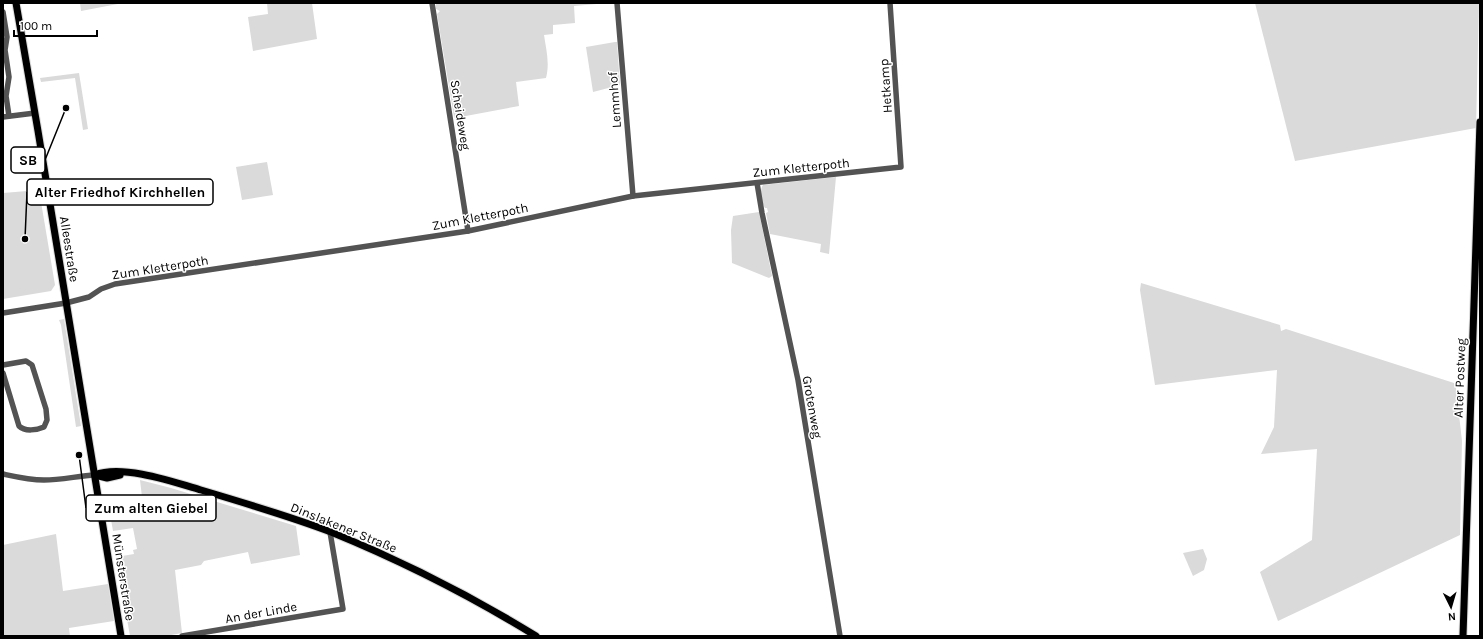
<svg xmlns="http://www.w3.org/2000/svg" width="1483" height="639" font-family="Karla,sans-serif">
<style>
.green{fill:#dadada}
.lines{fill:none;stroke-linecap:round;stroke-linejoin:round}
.major-casing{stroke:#dbdbdb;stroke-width:9}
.minor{stroke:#535353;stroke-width:5.5}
.major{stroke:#000;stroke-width:7}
.labels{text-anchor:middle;stroke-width:3;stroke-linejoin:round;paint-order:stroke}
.street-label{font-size:13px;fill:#000;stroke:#fff}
.leader{fill:none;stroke:#000;stroke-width:1.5}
.callout-dot{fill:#000;stroke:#fff;stroke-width:1.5}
.callout{fill:#fff;stroke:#000;stroke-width:1.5}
.callout-label{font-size:14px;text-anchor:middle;font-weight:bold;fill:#000}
</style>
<rect width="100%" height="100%" fill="#fff"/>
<!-- green -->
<g class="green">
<path d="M80 3H123L81 11Z"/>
<path d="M267 3H312L317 39 253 51 248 17 268 14Z"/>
<path d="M436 3H608L574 6 575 23 553 25V34L544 35C546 49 550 63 546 78L516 82 519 106 455 118 454 117 437 14 440 11 436 9Z"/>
<path d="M1255 3H1479L1476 128 1295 161Z"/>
<path d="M615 42H617L620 85 593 92 586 47Z"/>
<path d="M79 73 88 129 83 130 75 78 41 82 40 78Z"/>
<path d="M267 162 273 195 242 200 236 167Z"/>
<path d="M836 177 829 254 820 252 821 244 770 234 766 213 768 212 767 208H765C761 202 759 191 763 185Z"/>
<path d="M39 190 55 285 51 291 3 299V193Z"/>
<path d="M759 212 772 276 769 278 732 263 731 230 733 216Z"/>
<path d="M1141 283 1280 325 1281 331 1286 329 1454 383 1456 388 1462 441 1460 535 1278 621 1260 572 1312 540 1317 449 1261 454 1274 427 1277 370 1155 385 1140 290Z"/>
<path d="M64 319 81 426 76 427 61 325 59 320Z"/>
<path d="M140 480 171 488 296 526 300 555 251 564 248 552 204 561 201 565 175 570 182 633 166 636H130L116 557 134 554 133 550 137 549 133 528 113 531 110 514 126 513 127 516 144 514Z"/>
<path d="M56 534 63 591 108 584 114 621 69 628 70 636H3V545Z"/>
<path d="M1203 549 1207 559 1204 570 1193 576 1183 553Z"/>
</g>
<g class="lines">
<defs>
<g id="major">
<path d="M16 3 38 131 121 636"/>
<path d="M95 475C122 464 174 482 201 490 245 503 289 516 331 532 402 561 471 596 536 636"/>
<path d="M95 475 107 478 120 475"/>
<path d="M1463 636 1480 122"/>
</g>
</defs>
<!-- major casing -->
<use href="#major" class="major-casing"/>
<!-- minor -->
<g class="minor">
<path d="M432 3 468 231"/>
<path d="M617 3 633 196"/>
<path d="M3 12 7 37 5 50 9 77 6 96 9 116"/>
<path d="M3 117 35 113"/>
<path d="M757 183 762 213 798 380 840 636"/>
<path d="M3 313 66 303 89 297 101 289 115 284 468 231 633 196 901 167 890 3"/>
<path d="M3 365 26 361 32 365 46 409 47 420 44 427C37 430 25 432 19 426L3 373"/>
<path d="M3 474C17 477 30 480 44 480 61 480 78 476 95 475"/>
<path d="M182 636 343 609 330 532"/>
</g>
<!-- major -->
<use href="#major" class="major"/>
</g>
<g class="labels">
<!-- street labels -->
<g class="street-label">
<text transform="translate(885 86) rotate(-94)" y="5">Hetkamp</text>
<text transform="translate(614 100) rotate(-94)" y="5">Lemmhof</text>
<text transform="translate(461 115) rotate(81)" y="5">Scheideweg</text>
<text transform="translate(801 167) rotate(-6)" y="5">Zum Kletterpoth</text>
<text transform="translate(480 216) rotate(-11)" y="5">Zum Kletterpoth</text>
<text transform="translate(70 249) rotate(81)" y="5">Alleestraße</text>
<text transform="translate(160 267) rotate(-9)" y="5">Zum Kletterpoth</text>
<text transform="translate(1459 378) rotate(-88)" y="5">Alter Postweg</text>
<text transform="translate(813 407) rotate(80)" y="5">Grotenweg</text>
<text transform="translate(344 527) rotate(22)" y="5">Dinslakener Straße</text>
<text transform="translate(124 577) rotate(81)" y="5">Münsterstraße</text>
<text transform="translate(261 612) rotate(-10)" y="5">An der Linde</text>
</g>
</g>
<!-- callouts -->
<path class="leader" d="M66 108L45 160M25 239L27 192M79 455L86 508"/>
<g class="callout-dot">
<circle cx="66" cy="108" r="4"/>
<circle cx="25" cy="239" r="4"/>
<circle cx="79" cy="455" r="4"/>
</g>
<g class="callout">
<rect x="11" y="147" width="34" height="26" rx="4"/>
<rect x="27" y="179" width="186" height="26" rx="4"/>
<rect x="86" y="495" width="130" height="26" rx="4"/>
</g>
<g class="callout-label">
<text x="28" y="165">SB</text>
<text x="120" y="197">Alter Friedhof Kirchhellen</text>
<text x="151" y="513">Zum alten Giebel</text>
</g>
<!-- border -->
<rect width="1483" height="639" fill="none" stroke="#000000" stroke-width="8"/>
<!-- north arrow -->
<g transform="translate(1451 607) rotate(175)" stroke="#ffffff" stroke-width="3" paint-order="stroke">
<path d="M0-3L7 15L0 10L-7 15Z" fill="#000000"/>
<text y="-6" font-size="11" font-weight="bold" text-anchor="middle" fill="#000000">N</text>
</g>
<!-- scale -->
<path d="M14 30v6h83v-6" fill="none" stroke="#000000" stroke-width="2"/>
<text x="20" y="30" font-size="12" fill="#000000" stroke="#ffffff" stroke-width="3" paint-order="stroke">100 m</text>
</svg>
